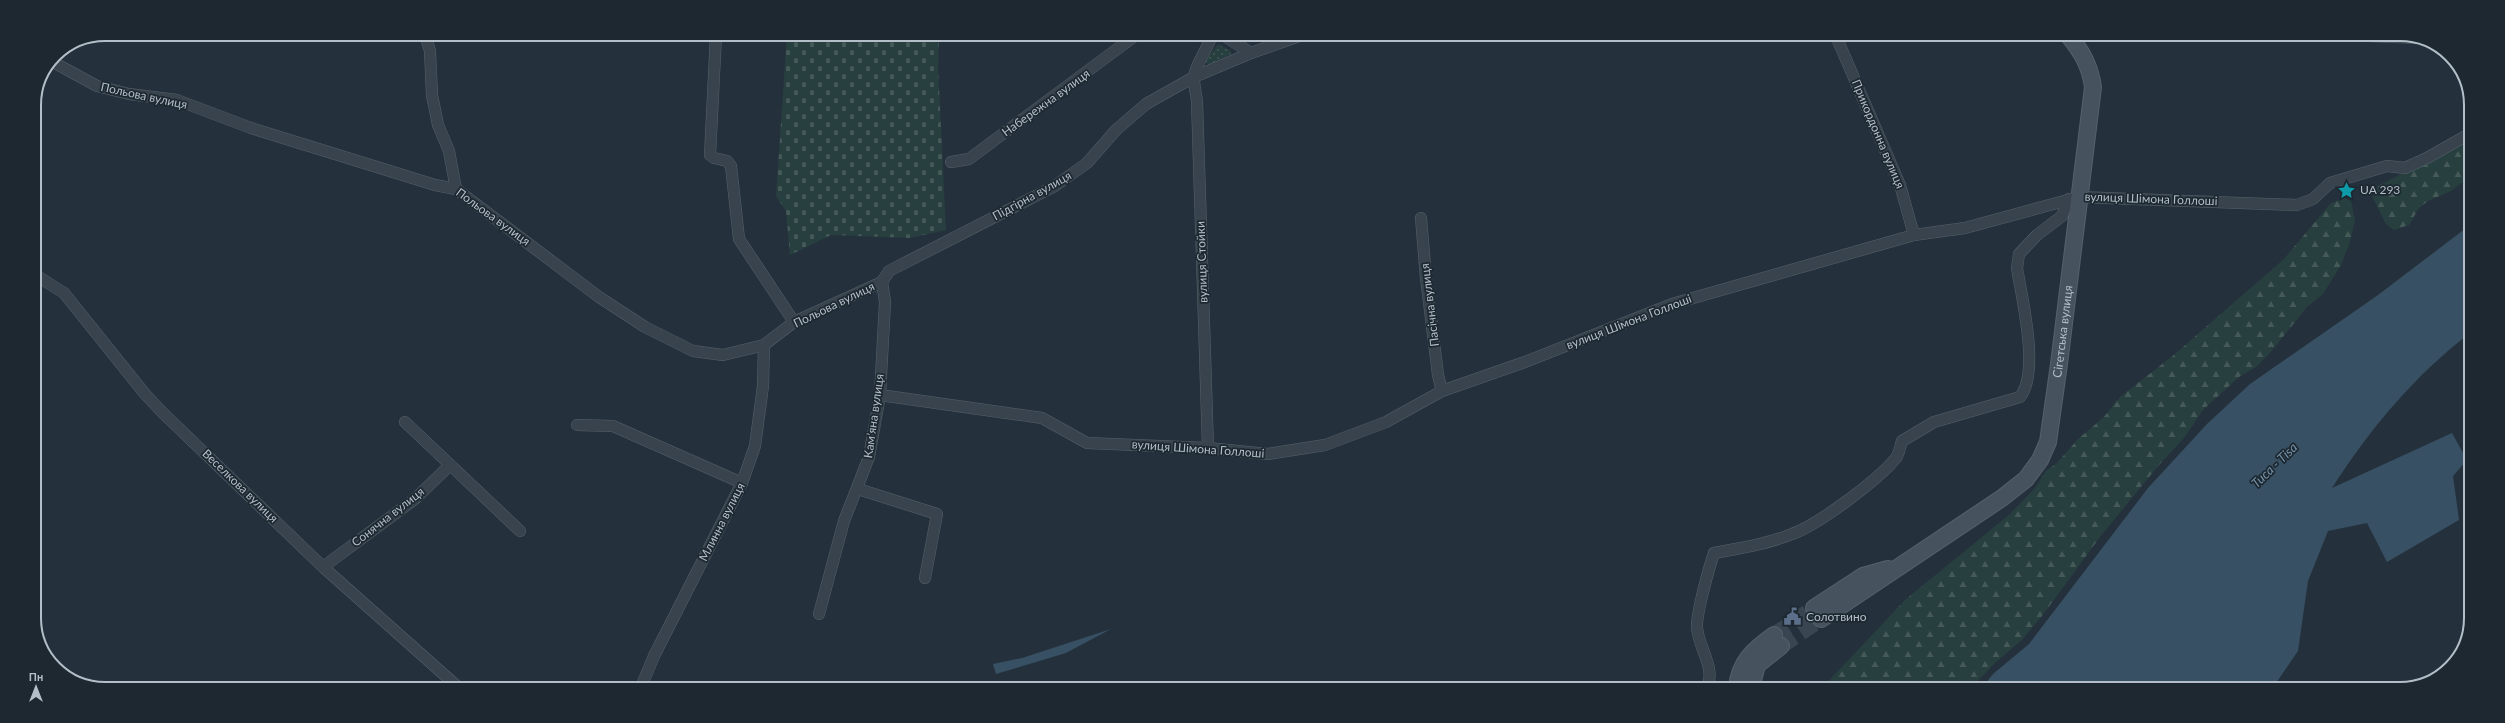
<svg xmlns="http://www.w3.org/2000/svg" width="2505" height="723" font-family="Lato,sans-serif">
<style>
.grass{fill:url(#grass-dots)}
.forest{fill:url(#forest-firs)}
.cemetery{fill:url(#cemetery-stones)}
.water{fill:#385063}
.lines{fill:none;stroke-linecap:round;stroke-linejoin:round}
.secondary-tunnel{stroke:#394651;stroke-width:16;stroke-dasharray:16 8;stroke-linecap:butt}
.street-casing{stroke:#56616a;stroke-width:12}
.secondary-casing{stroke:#56616a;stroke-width:18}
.street{stroke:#38434d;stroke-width:11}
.secondary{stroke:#46535f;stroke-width:16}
.labels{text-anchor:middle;stroke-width:3.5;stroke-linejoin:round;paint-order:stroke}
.street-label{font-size:12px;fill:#b3bec8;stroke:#1d2831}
.poi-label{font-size:12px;fill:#b3bec8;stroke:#1d2831;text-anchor:start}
.water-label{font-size:13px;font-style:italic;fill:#7493aa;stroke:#1d2831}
.rim{fill:none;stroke:#b3bec8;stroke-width:2}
</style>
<defs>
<pattern id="grass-dots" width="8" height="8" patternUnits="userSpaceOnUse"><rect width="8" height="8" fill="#273f3e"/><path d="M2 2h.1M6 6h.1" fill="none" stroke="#445958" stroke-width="1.8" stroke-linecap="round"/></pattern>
<pattern id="forest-firs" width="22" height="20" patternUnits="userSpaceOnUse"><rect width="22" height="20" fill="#273f3e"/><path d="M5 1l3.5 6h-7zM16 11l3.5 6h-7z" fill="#445958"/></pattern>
<pattern id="cemetery-stones" width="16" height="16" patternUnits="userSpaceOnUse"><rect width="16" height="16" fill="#273f3e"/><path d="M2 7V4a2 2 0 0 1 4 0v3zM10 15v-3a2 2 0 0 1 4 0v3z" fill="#445958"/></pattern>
</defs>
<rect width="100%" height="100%" fill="#24313c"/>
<!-- grass -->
<path class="grass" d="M1218 44 1231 51V54L1209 65 1205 61Z"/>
<!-- forest -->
<g class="forest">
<path d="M2471 138V176L2451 191 2428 201 2419 208 2409 225 2394 230 2386 224 2373 198 2374 192 2378 186Z"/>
<path d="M2344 198 2351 201 2355 221 2349 245 2341 265 2323 294 2307 307 2270 353 2256 367 2239 377 2203 410 2184 438 2159 465 2100 537 2042 616 2021 641 1996 662 1970 689 1822 688 1905 600 2010 514 2035 488 2046 471 2057 463 2078 439 2103 418 2120 397 2175 354 2284 259 2331 203Z"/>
</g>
<!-- cemetery -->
<path class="cemetery" d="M787 35H939L938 67 946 230 910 238 831 235 790 255 786 211 776 196Z"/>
<!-- water -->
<g class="water">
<path d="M2470 225V333C2414 376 2370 429 2332 488L2452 433 2467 460 2453 476 2459 520 2387 562 2367 523 2328 531 2308 581 2298 651 2272 689H1981L1993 674 2029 644 2148 488 2207 424 2250 384 2378 295Z"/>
<path d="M1111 629 1066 653 996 674 993 664 1022 658Z"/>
</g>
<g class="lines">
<!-- secondary-tunnel -->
<g class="secondary-tunnel">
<path d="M1774 635 1814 608"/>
<path d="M1781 646 1821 619"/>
</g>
<defs>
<g id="street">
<path d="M425 34 430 51 432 95 438 125 449 151 456 189"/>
<path d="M716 35 710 155 714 158 727 161 731 166 739 239 794 322"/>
<path d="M1223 35 1251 53"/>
<path d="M1836 36 1900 185 1914 235"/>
<path d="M2368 36 2421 38"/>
<path d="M51 61 97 86 129 94 177 100 251 128 435 185 456 189 599 297 645 327 693 351 723 355 764 345 794 322 882 282"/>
<path d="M951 162 969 159 1136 35"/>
<path d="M1421 218 1426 278 1438 375 1442 391"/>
<path d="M34 274 64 293 145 394 162 412 323 567 458 687"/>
<path d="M882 282 889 271 1055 186 1087 163 1116 130 1146 104 1194 77 1251 53 1302 35"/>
<path d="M880 395 1042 418 1087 443 1208 448 1268 454 1325 445 1386 422 1442 391 1525 362 1672 304 1914 235 1965 228 2079 197 2297 205 2313 199 2330 183 2387 166 2405 168 2427 158 2471 133"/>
<path d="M405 422 520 531"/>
<path d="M577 425 613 426 742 483"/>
<path d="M1208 448 1197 101C1196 93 1194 86 1194 79 1194 67 1208 48 1212 35"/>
<path d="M858 489 937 514 925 578"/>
<path d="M323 567 415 499 450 465"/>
<path d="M819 614 844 521 869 457 880 395 885 302 882 282"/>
<path d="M641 687 654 656 742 483 755 446 763 386 764 345"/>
<path d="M1707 688C1716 668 1699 649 1697 628 1696 614 1709 568 1714 553 1741 548 1767 544 1792 534 1818 525 1878 480 1896 458 1899 454 1900 447 1902 441L1934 422 2020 397C2040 372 2022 299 2017 268L2019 254 2037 235 2062 216 2069 199"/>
</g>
<g id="secondary">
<path d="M1814 608 1863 576 1888 569"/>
<path id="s1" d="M1821 619 2002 498 2026 479 2040 460 2048 442 2059 364 2093 87C2090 66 2082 52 2069 36"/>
<path d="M1737 688C1739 662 1754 649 1774 635"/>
<path d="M1751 688 1757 665 1781 646"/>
</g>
</defs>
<!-- street casing -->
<use href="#street" class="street-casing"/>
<!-- secondary casing -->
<use href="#secondary" class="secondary-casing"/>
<!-- street -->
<use href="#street" class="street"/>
<!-- secondary -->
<use href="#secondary" class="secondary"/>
</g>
<!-- icons -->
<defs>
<symbol id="sight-bare" viewBox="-9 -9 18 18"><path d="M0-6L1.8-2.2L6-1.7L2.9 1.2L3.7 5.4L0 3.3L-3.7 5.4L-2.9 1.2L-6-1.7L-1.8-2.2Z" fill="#0f9aa8" stroke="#1d2831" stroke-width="2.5" paint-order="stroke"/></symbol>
<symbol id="civic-bare" viewBox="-9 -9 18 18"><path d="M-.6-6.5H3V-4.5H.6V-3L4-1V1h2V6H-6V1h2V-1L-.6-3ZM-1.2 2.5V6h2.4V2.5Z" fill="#5c6f8a" stroke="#1d2831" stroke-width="2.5" paint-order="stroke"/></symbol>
</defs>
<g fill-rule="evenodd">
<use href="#sight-bare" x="2334" y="178" width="25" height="25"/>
<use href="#civic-bare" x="1780" y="604" width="25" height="25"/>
</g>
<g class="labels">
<!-- street labels -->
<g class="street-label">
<text transform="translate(144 96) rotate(12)" y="4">Польова вулиця</text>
<text transform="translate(1046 103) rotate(-36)" y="4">Набережна вулиця</text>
<text transform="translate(1878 134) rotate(67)" y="4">Прикордонна вулиця</text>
<text transform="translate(1032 196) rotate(-29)" y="4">Підгірна вулиця</text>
<text transform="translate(2151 199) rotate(2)" y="4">вулиця Шімона Голлоші</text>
<text transform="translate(493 217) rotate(36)" y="4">Польова вулиця</text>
<text transform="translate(1202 262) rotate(-92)" y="4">вулиця Стойки</text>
<text transform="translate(834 305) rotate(-26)" y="4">Польова вулиця</text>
<text transform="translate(1430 305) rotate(-97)" y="4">Пасічна вулиця</text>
<text transform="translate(1629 322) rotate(-21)" y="4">вулиця Шімона Голлоші</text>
<text dy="4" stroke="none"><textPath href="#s1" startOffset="403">Сігетська вулиця</textPath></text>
<text transform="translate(874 416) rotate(-82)" y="4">Камʼяна вулиця</text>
<text transform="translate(1198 449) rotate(4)" y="4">вулиця Шімона Голлоші</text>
<text transform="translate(240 486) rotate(44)" y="4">Веселкова вулиця</text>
<text transform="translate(388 517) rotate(-38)" y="4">Сонячна вулиця</text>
<text transform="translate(722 522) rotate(-63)" y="4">Млинна вулиця</text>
</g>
<!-- poi labels -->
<g class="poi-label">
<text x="2360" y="194">UA 293</text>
<text x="1806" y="621">Солотвино</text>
</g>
<!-- water labels -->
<g class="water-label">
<text transform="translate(2274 465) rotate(-44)" y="5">Тиса - Tisa</text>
</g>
</g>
<!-- crop -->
<path d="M0 0H2505V723H0ZM105 41H2400A64 64 0 0 1 2464 105V618A64 64 0 0 1 2400 682H105A64 64 0 0 1 41 618V105A64 64 0 0 1 105 41Z" fill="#1d2831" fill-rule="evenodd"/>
<path class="rim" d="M105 41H2400A64 64 0 0 1 2464 105V618A64 64 0 0 1 2400 682H105A64 64 0 0 1 41 618V105A64 64 0 0 1 105 41Z"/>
<!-- north arrow -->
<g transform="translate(36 687)" stroke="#1d2831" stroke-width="3" paint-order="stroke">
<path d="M0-3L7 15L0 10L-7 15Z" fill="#b3bec8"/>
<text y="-6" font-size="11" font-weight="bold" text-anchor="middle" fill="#b3bec8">Пн</text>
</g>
</svg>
